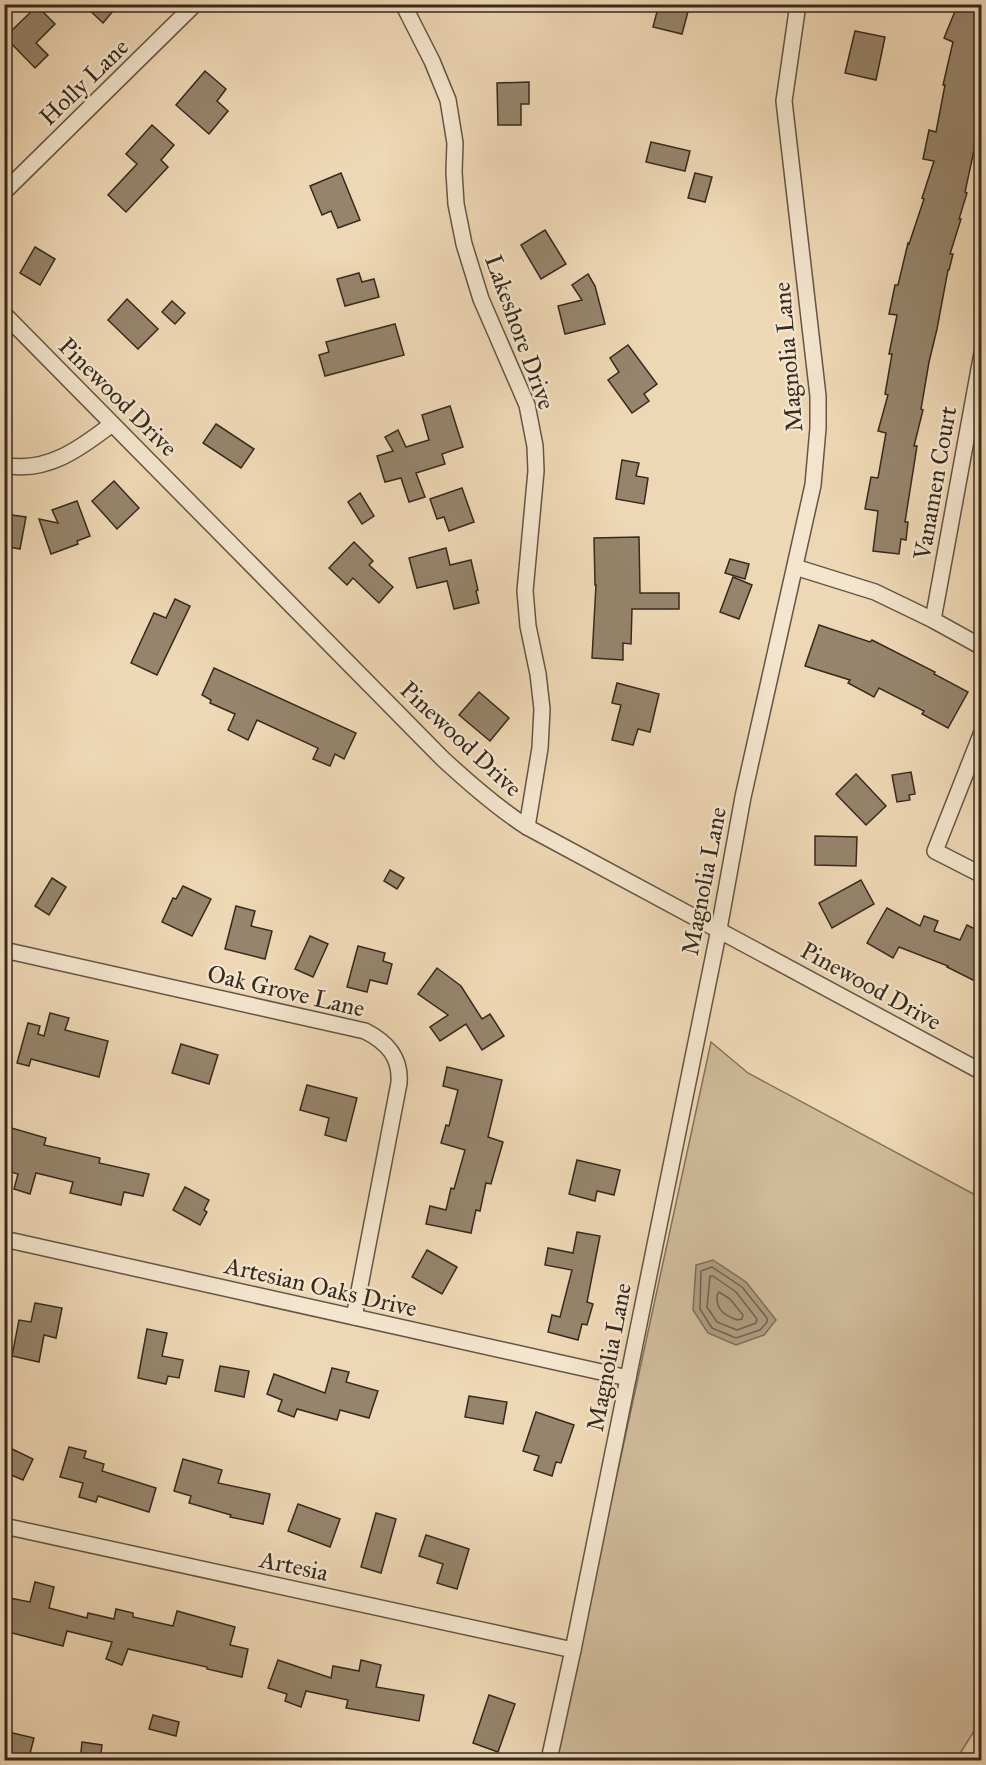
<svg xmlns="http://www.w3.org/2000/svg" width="986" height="1765" font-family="'IM FELL Great Primer',serif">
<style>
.green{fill:#cfba9a;stroke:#82725c;stroke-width:1.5}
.water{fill:#af9c81;stroke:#7f6e59;stroke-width:1.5}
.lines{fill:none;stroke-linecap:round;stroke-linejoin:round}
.shore{stroke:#726350;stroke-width:1.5}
.building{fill:#96846c;stroke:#362a1e;stroke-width:1.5}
.minor-casing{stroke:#645544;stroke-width:18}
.minor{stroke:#f4e5ce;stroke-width:15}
.labels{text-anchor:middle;stroke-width:5;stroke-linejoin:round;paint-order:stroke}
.street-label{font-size:24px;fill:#362a1e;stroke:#f4e5ce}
</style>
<rect width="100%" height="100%" fill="#eed7b4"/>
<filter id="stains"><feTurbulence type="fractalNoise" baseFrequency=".00333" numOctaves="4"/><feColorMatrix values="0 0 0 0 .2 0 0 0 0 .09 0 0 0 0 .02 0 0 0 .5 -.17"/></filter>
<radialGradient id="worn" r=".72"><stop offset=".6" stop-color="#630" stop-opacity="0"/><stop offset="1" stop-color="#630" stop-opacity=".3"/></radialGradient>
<!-- green -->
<path class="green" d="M711 1042 748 1073 981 1198V1720L956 1760H555Z"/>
<!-- water -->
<path class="water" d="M713 1260 746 1282 776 1320 764 1335 736 1345 708 1333 693 1310 696 1265Z"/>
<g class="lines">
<!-- shore -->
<g class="shore">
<path d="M712 1267 742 1287 767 1318V1322L760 1330 736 1338 712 1328 700 1309 701 1271Z"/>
<path d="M710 1276H713L736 1292 757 1319 756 1323 737 1330 717 1322 707 1307Z"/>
<path d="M719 1292 730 1299 743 1315 742 1319 737 1320C724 1315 716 1310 717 1295Z"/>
</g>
</g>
<!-- building -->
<g class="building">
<path d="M83 4H119L103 23Z"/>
<path d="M659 4H690L682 34 653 27Z"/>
<path d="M958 4H981V118L965 192 967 193 959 219H961L950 254H953L949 270H948L937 329 929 362 921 409 923 410 914 446H917L905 522H908L906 540 901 539 899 554 873 551 878 511 865 509 871 477 878 478 886 433 878 431 888 395 885 394 892 354H889L897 315 889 314 895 285H898L908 243 909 244 924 199 922 198 934 161 923 159 929 130 936 132 945 85H943L953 42 944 38Z"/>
<path d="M37 6 55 24 36 43 48 55 35 68 5 37Z"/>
<path d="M855 31 885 37 876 80 845 73Z"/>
<path d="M205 71 226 89 217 101 228 111 209 134 176 105Z"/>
<path d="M529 82V104H521V125H498L497 83Z"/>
<path d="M152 125 174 145 161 160 168 167 126 212 108 195 137 164 126 154Z"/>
<path d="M651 142 690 151 685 171 646 162Z"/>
<path d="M341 173 360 220 338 228 331 211 322 215 310 186Z"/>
<path d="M695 173 712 177 705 202 688 198Z"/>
<path d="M545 230 566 264 541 279 521 245Z"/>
<path d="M35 247 55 259 40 285 20 273Z"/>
<path d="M359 273 362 282 374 279 379 297 345 306 337 279Z"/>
<path d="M588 274 595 286 605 324 565 334 558 306 582 300 572 285Z"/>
<path d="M127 299 158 329 138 349 108 320Z"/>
<path d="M172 301 185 313 175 324 162 312Z"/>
<path d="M395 324 404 355 325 376 319 355 329 352 326 342Z"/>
<path d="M628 345 657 384 644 394 649 401 632 413 608 380 619 372 610 358Z"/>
<path d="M450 406 463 447 442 454 445 464 416 473 425 497 409 502 401 478 385 482 377 456 393 451 385 437 398 430 406 447 429 440 422 415Z"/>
<path d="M216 424 254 449 241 468 203 443Z"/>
<path d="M622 460 639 463 636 476 648 478 644 504 616 499Z"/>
<path d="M114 481 139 508 117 529 92 501Z"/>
<path d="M462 488 474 522 449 531 444 517 437 519 430 499Z"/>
<path d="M360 493 374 516 362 524 348 502Z"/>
<path d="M77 501 90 536 77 541 78 544 51 554 39 519 58 523 52 510Z"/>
<path d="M4 514 26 517 20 549 4 546Z"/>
<path d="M639 537 640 593H679V609H632L631 644 623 643V660L592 658 596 585H595L594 538Z"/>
<path d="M354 542 373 561 369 565 393 587 379 603 353 578 347 585 329 568Z"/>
<path d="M446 548 450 565 471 560 478 590 476 591 479 603 454 609 447 581 417 588 409 558Z"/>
<path d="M730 559 749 564 745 579 725 573Z"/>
<path d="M733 577 752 585 739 619 720 612Z"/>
<path d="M175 599 190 606 157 675 131 663 154 613 166 618Z"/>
<path d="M819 625 870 642 872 640 935 672 934 674 968 692 948 728 922 714 924 711 879 688 874 697 848 683 850 680 805 666Z"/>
<path d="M214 668 356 733 344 759 335 754 330 766 313 759 318 748 257 720 248 740 228 730 235 714 210 703 211 700 202 695Z"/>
<path d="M617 683 659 694 650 732 638 729 633 745 612 740 621 705 612 703Z"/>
<path d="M479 692 509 718 490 741 459 715Z"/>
<path d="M911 772 915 794 909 795 910 800 897 802 892 775Z"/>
<path d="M856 774 886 806 866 825 836 794Z"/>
<path d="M815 836 857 837 856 866 815 865Z"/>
<path d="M390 870 404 878 397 889 384 881Z"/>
<path d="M52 878 66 887 49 915 35 906Z"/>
<path d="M861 880 874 904 832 928 819 903Z"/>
<path d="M183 886 211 899 192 936 162 922 173 898 176 899Z"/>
<path d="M236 906 255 911 251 926 272 931 265 959 225 949Z"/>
<path d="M887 908 920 926 924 916 938 921 934 931 960 940 967 925 981 932V984L947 967 948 966 899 947 893 958 867 943Z"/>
<path d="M310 936 328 944 313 977 295 969Z"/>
<path d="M358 946 385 953 383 961 392 964 387 984 370 980 367 992 347 987Z"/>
<path d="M437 968 461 986 482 1019 490 1014 504 1036 482 1050 466 1024 440 1041 430 1027 448 1015 418 994Z"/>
<path d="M50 1013 69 1018 65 1030 108 1041 99 1077 31 1059 29 1066 17 1063 28 1023 40 1026 38 1034 44 1036Z"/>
<path d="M181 1044 218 1055 209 1084 172 1073Z"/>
<path d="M447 1067 502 1080 488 1137 503 1142 491 1184 486 1183 480 1211 476 1210 471 1233 426 1224 430 1206 446 1210 451 1188 454 1189 465 1150 441 1143 446 1125 449 1126 458 1090 443 1086Z"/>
<path d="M307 1085 357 1098 346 1141 325 1135 329 1118 300 1110Z"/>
<path d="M8 1127 46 1138 44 1145 100 1158 99 1163 149 1174 143 1196 124 1192 121 1205 91 1198 70 1193 73 1182 36 1173 30 1194 14 1189 18 1174 4 1170V1138Z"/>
<path d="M577 1160 620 1170 614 1195 597 1191 595 1201 569 1194Z"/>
<path d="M185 1187 209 1200 204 1210 207 1212 200 1225 173 1210Z"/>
<path d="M577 1232 600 1236 587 1302 593 1304 587 1325 582 1324 578 1340 548 1332 552 1315 560 1317 572 1270 545 1265 548 1248 573 1253Z"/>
<path d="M427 1250 457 1267 442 1294 412 1277Z"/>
<path d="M35 1303 62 1308 56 1338 44 1335 39 1362 12 1356 19 1320 31 1322Z"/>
<path d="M147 1329 167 1333 162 1356 183 1360 179 1378 168 1376 166 1384 138 1378Z"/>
<path d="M220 1366 249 1371 244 1397 215 1391Z"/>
<path d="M332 1368 349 1372 346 1382 378 1391 369 1418 340 1410 337 1420 297 1409 294 1417 278 1411 282 1400 267 1394 274 1374 325 1393Z"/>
<path d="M469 1396 507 1402 503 1424 465 1417Z"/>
<path d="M536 1412 574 1425 561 1463 556 1462 552 1476 534 1470 539 1456 523 1451Z"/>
<path d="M69 1447 86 1451 84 1458 104 1464 102 1471 156 1488 149 1512 98 1496 96 1502 79 1497 83 1483 60 1477Z"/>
<path d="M10 1448 33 1459 23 1480 4 1472V1459Z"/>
<path d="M183 1459 222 1470 218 1483 270 1494 263 1524 230 1517 231 1515 189 1503 191 1496 174 1491Z"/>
<path d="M298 1504 340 1519 330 1547 288 1531Z"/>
<path d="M376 1513 396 1519 381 1573 361 1567Z"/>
<path d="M426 1535 469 1549 457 1589 437 1583 443 1564 419 1556Z"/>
<path d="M35 1582 54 1587 49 1608 87 1618 88 1613 114 1619 116 1609 133 1613V1617L173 1626 177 1611 235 1627 230 1645 248 1649 242 1677 207 1669V1667L128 1649 122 1665 106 1659 112 1642 67 1631 63 1646 4 1631V1597L30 1602Z"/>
<path d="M278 1660 331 1678 333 1666 359 1671 361 1660 381 1665 376 1687 424 1695 419 1721 346 1708 348 1700 306 1691 301 1707 285 1701 287 1694 268 1688Z"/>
<path d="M489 1695 515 1704 498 1752 473 1743Z"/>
<path d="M153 1715 179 1722 176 1736 149 1729Z"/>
<path d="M4 1731 34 1738 28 1761H4Z"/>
<path d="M82 1742 102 1745 100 1761H80Z"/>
</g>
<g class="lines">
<defs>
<g id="minor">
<path d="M403 4 432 61 448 100 455 143 454 172 456 204 464 244 481 299 527 405 535 446 536 471 525 591 528 626 538 674 542 709 540 748 527 827"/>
<path d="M4 192 195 4"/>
<path d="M4 314 443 759C470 784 496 807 527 827L982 1072"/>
<path d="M4 465C46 474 81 448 112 424"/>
<path d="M795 567 875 592 933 620 982 647"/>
<path d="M933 620 982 353"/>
<path d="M982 732 935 851 982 875"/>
<path d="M4 950 365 1031C387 1042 401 1057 399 1083L354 1317"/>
<path d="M4 1239 628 1378"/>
<path d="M4 1526 573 1650"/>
<path d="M549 1760 573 1650 719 929 743 797 813 485 818 428V396L784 101 798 4"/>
</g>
</defs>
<!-- minor casing -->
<use href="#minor" class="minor-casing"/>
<!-- minor -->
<use href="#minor" class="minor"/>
</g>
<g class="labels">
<!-- street labels -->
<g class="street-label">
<text transform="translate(84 82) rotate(-44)" y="8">Holly Lane</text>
<text transform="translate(520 332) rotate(70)" y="8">Lakeshore Drive</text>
<text transform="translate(788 357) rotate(-95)" y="8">Magnolia Lane</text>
<text transform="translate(118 397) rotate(45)" y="8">Pinewood Drive</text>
<text transform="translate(935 483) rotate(-80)" y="8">Vanamen Court</text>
<text transform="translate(461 739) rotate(43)" y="8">Pinewood Drive</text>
<text transform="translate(704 881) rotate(-79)" y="8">Magnolia Lane</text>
<text transform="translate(871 986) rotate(29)" y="8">Pinewood Drive</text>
<text transform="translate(286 991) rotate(13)" y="8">Oak Grove Lane</text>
<text transform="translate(321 1287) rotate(13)" y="8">Artesian Oaks Drive</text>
<text transform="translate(609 1357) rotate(-79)" y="8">Magnolia Lane</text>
<text transform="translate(294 1566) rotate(12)" y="8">Artesia</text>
</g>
</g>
<!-- margin -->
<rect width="986" height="1765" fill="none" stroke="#eed7b4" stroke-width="24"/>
<rect x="6" y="6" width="974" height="1753" fill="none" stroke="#362a1e" stroke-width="3"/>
<rect x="12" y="12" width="962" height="1741" fill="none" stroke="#362a1e" stroke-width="1.5"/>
<rect width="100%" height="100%" filter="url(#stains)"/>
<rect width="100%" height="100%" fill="url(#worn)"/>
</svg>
